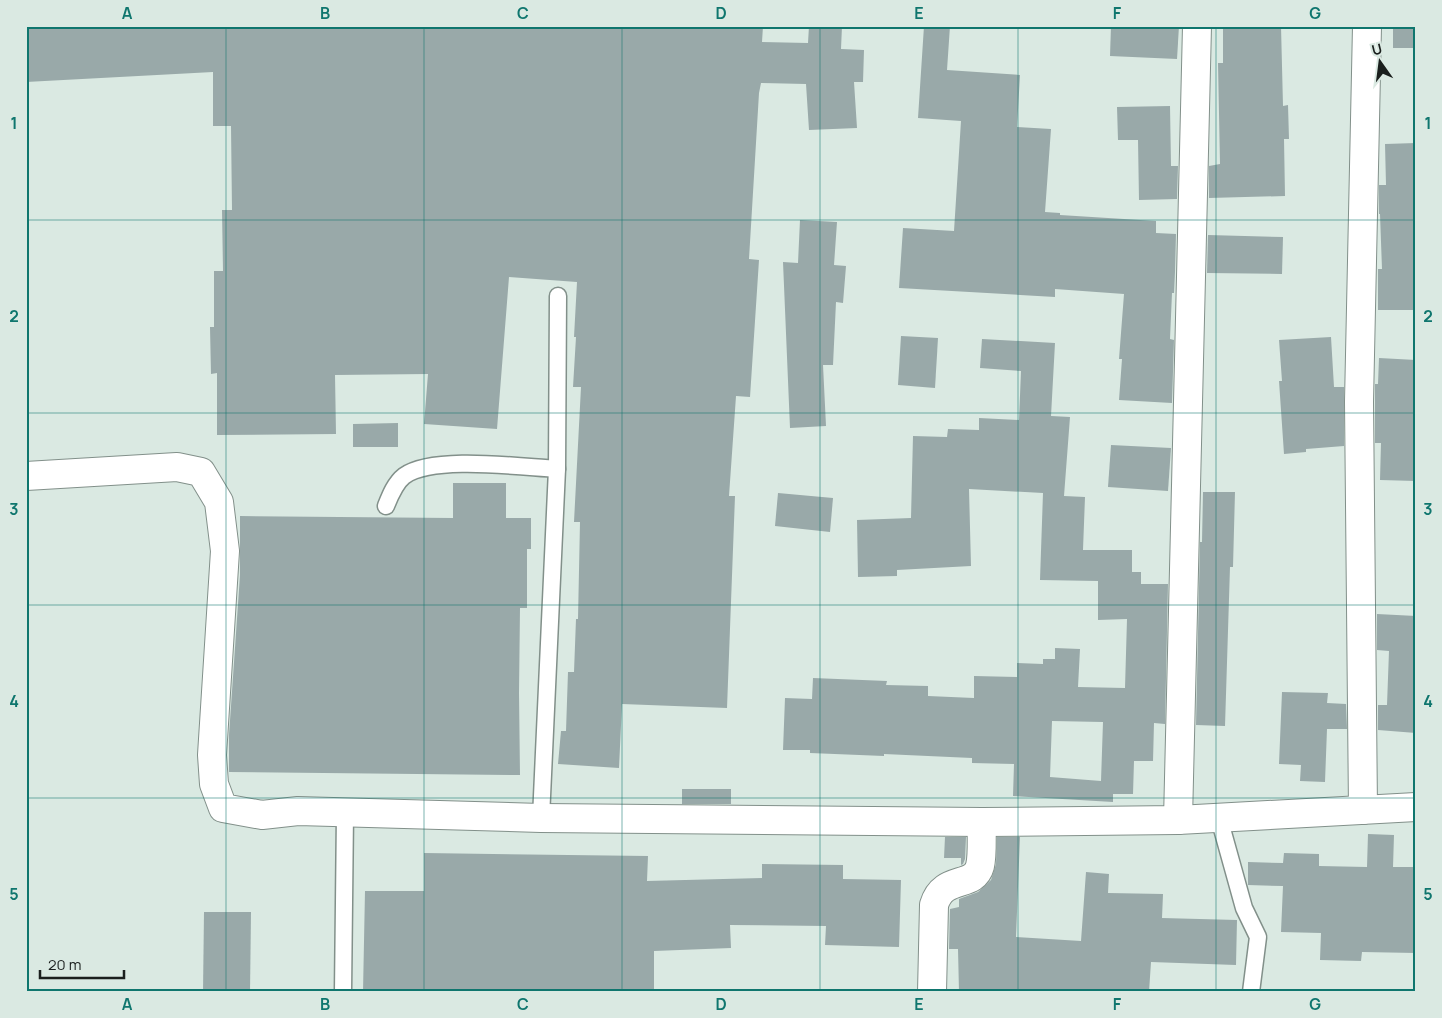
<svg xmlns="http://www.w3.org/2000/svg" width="1442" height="1018" font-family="Manrope,sans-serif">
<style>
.building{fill:#99a9a9;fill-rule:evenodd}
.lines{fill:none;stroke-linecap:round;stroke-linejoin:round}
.lane-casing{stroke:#82908a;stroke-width:19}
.street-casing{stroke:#82908a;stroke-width:30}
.lane{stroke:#fff;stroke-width:16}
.street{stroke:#fff;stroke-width:28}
.grid{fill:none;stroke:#0f766e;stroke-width:1;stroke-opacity:0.55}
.neatline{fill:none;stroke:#0f766e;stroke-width:2}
.grid-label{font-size:16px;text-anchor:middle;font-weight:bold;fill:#0f766e}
</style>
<rect width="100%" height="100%" fill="#dae9e2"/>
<!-- building -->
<g class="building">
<path d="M26 26H763L762 42 808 43 809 26H842L841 49 864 50 863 82H854L857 128 809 130 806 84 761 83 759 93 749 259 759 260 750 397 736 396 729 496H735L727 708 622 704 619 768 558 764 561 731H566L568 672H574L576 619H578L580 522H574L581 387H573L576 337H574L577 282 509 277 497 429 424 424 428 374 335 375 336 434 217 435V373L211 374 210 327H214V271H223L222 210H232L231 126H213V72L26 82Z"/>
<path d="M924 26H950L947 70 1020 75 1017 127 1051 129 1045 212 1060 213V215L1156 221V233L1176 234 1175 272 1174 293H1172L1170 339 1174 340 1172 403 1119 400 1122 359H1119L1124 294 1055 289V297L899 288 903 228 954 231 961 121 918 118Z"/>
<path d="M1111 26H1179L1177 59 1110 56Z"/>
<path d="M1223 26H1281L1283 106 1288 105 1289 139H1284L1285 196 1209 198V166L1220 164 1218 63H1223Z"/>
<rect x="1393" y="26" width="23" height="22"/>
<path d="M1170 106 1171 166H1178L1177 199 1139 200 1138 140H1118L1117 107Z"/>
<path d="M1416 143V310H1378V269H1382L1380 214H1379V185H1386L1385 144Z"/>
<path d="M800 220 837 222 834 265 846 266 843 303 836 302 833 365H823L826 426 790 428 783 262 798 263Z"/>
<path d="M1208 235 1283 237 1282 274 1207 273Z"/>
<path d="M901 336 938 338 935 388 898 385Z"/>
<path d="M1331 337 1334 387H1344V446L1306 449V452L1284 454 1279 381H1282L1279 340Z"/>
<path d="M982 339 1055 343 1051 416 1070 417 1064 496 1085 497 1083 550H1132V572H1141V584H1168L1165 724 1154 723 1153 761H1134L1133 794H1113V802L1013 796 1014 764 972 763V758L884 754V756L810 753V750H783L785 698 812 699 813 678 887 681 886 685 928 686V696L974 698V676L1017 677V663L1043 664V659H1055V648L1080 649 1078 687 1125 688 1127 619 1098 620V581L1040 580 1043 493 969 489 971 566 897 570V576L858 577 857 520 911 518 913 436 947 437 948 429 979 430V418L1019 420 1021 371 980 368ZM1052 721 1103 722 1101 781 1050 777Z"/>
<path d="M1379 358 1416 360V481L1380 480 1381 443H1375V384H1378Z"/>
<path d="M398 423V447H353V424Z"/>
<path d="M1111 445 1171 448 1168 491 1108 487Z"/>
<path d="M453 483H506V518H531V549H527V608H520L519 693 520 775 229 772V735L240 575V516L453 518Z"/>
<path d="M1203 492H1235L1233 567H1230L1225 726 1196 725 1200 542H1202Z"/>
<path d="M778 493 833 498 830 532 775 526Z"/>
<path d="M1377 614 1416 616V733L1378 730V705H1387L1389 651 1377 650Z"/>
<path d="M1282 692 1328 693 1327 703 1346 704 1347 729H1327L1325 782 1300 781 1301 765 1279 764Z"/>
<rect x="682" y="789" width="49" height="15"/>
<path d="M1368 834 1394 835 1393 867H1416V953L1362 952 1361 961 1320 960 1321 933 1281 932 1283 886 1248 885V862L1283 863 1284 853 1319 854V866L1367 867Z"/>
<path d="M945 837H966L965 859 963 864 961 865V858H944Z"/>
<path d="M997 837H1020L1016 937 1081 941 1086 872 1109 874 1108 893 1163 894 1162 918 1237 920 1236 965 1151 962 1149 992H959L958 949H949L950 909 959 907V899L978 892 991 880 996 864Z"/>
<path d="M424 853 648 856 647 881 762 878V864L843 865V879L901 880 899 947 825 945 826 926 730 925 731 948 654 951V992H363L365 891H424Z"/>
<path d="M204 912H251L250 992H203Z"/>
</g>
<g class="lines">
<defs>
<g id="lane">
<path d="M386 506C390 496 395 483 404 476 433 455 520 467 557 469"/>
<path d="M541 818 557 469 558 296"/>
<path d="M1219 818 1244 908 1258 937 1251 992"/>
<path d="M343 992 345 813"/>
</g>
<g id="street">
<path d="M26 476 177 467 201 472 219 502 225 551 212 755 214 784 223 808 262 815 298 811 541 818 982 822 1178 820 1416 807"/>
<path d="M1363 810 1359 402 1367 26"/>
<path d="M1178 820 1197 26"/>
<path d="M932 992 934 905C943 874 974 889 980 866 983 854 981 835 982 822"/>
</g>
</defs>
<!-- lane casing -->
<use href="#lane" class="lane-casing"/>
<!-- street casing -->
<use href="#street" class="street-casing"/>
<!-- lane -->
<use href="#lane" class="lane"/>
<!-- street -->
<use href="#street" class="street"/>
</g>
<!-- grid -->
<path class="grid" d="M226 26V992M424 26V992M622 26V992M820 26V992M1018 26V992M1216 26V992M26 220H1416M26 413H1416M26 605H1416M26 798H1416"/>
<!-- border -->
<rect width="1442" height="1018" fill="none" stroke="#dae9e2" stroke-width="55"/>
<!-- north arrow -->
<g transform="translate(1380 62) rotate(346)" stroke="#dae9e2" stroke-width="4" paint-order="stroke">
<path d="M0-4L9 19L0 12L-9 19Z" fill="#1a1f1d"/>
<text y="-8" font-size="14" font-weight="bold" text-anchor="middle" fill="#1a1f1d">U</text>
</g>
<!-- scale -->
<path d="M40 970v8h84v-8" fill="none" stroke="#1a1f1d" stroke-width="2.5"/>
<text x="48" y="970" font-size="15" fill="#1a1f1d" stroke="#dae9e2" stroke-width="4" paint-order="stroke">20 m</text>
<rect x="28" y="28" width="1386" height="962" class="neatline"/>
<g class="grid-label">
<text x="127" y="19">A</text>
<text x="325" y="19">B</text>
<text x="523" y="19">C</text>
<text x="721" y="19">D</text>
<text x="919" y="19">E</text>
<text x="1117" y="19">F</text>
<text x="1315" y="19">G</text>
<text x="14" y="129">1</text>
<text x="1428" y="129">1</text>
<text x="14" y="322">2</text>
<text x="1428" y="322">2</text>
<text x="14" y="515">3</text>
<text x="1428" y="515">3</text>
<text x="14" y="707">4</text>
<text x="1428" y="707">4</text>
<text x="14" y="900">5</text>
<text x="1428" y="900">5</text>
<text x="127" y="1010">A</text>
<text x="325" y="1010">B</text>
<text x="523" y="1010">C</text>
<text x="721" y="1010">D</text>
<text x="919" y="1010">E</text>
<text x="1117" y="1010">F</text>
<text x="1315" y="1010">G</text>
</g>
</svg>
